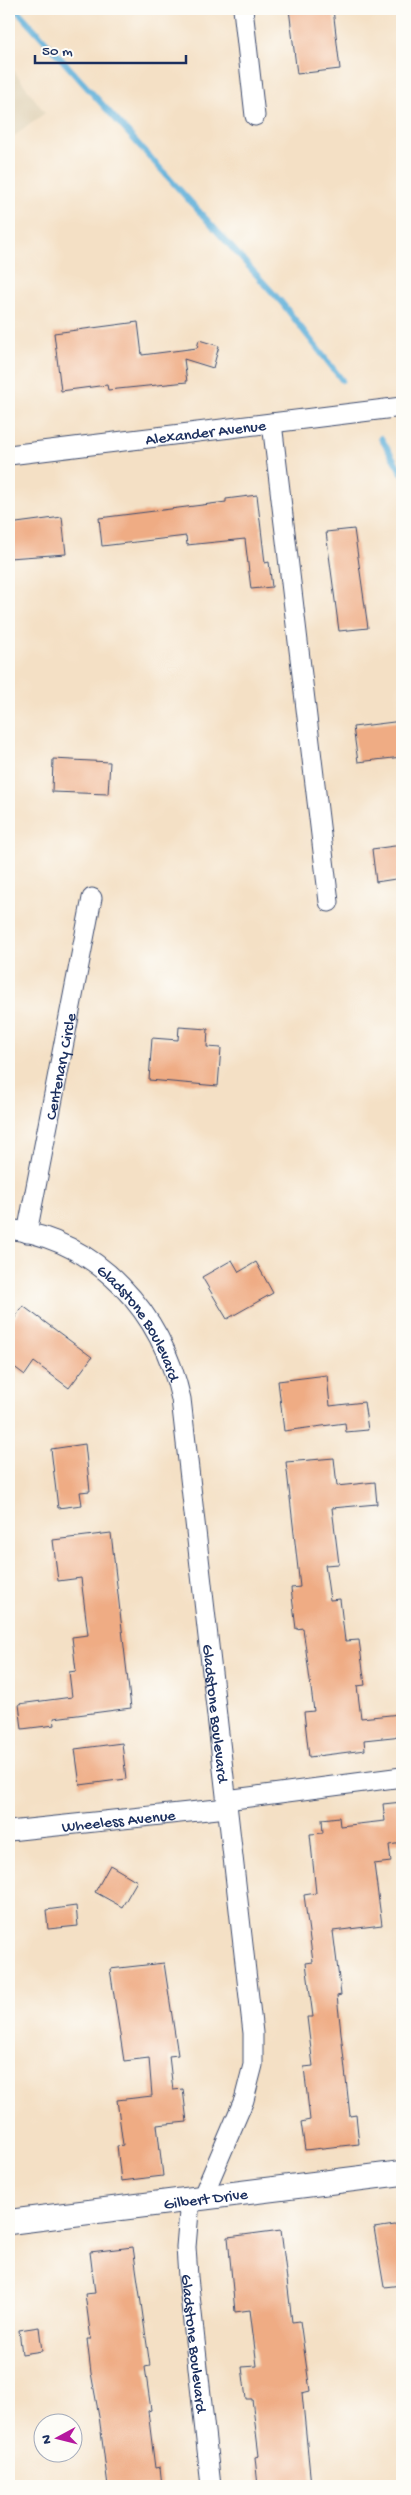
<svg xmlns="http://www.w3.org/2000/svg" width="411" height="2495" font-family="'Gochi Hand',sans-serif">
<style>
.built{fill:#e0d2b6}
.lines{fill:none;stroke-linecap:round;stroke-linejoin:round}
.stream{stroke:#5dafd9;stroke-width:6}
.building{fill:#efac84}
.minor-casing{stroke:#3c4a6d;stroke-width:21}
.tertiary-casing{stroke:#3c4a6d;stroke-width:26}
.minor{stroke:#fff;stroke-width:19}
.tertiary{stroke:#fff;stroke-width:24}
.labels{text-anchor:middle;stroke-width:4.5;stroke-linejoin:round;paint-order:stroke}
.street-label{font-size:16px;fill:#1b2f5e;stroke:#fdfcf7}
</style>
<rect width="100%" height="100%" fill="#fdfcf7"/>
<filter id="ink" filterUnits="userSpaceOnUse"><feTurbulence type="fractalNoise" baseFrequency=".02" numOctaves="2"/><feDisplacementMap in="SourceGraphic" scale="10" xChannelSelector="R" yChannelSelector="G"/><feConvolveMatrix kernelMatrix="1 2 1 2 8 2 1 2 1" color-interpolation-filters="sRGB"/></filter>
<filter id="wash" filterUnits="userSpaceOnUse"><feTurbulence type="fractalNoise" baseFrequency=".0096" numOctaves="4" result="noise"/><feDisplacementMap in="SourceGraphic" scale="20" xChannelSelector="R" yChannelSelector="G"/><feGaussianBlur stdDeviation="1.12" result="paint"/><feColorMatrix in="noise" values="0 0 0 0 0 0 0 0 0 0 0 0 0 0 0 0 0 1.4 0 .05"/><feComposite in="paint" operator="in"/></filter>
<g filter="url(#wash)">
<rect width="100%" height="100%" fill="#f4e0c5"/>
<!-- built -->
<path class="built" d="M9 64 45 113 9 140Z"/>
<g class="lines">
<!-- stream -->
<g class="stream">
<path d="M16 9 282 303 342 380"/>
<path d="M381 438 402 473"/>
</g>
</g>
<g id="blocks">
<!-- building -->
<g class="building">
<path d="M289 9H333L340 69 297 74Z"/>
<path d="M138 322 142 355 197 348 199 340 219 346 213 368 184 359 187 382 108 390 107 385 61 391 54 333Z"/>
<path d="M257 495 265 563 269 562 272 587 251 589 245 539 187 545 186 536 102 546 99 518 226 502V499Z"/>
<path d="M62 517 66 554 9 558V524Z"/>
<path d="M354 529 368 628 339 631 326 532Z"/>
<path d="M402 721V757L358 762 353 727Z"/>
<path d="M53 759 110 762 108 794 52 792Z"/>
<path d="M402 845V878L376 882 372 849Z"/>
<path d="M179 1027 208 1029 207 1047 221 1048 218 1086 149 1080 152 1038 178 1040Z"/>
<path d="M232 1260 239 1272 256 1262 273 1293 227 1319 202 1277Z"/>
<path d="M23 1306 92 1357 69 1388 34 1362 25 1375 9 1363V1326Z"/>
<path d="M327 1375 330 1406 364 1402 368 1430 346 1432 345 1423 284 1431 278 1381Z"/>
<path d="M85 1444 90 1491 80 1492 82 1505 58 1508 51 1449Z"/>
<path d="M334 1458 337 1486 375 1482 377 1504 332 1508 339 1564 325 1565 330 1600 340 1599 345 1641 359 1640 365 1685 357 1686 361 1718 400 1714 402 1736 364 1740 365 1750 309 1757 304 1712 314 1711 303 1628 296 1629 291 1588 300 1587 286 1462Z"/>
<path d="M111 1533 131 1708 54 1718 55 1725 22 1729 19 1704 72 1697 69 1672 76 1671 72 1637 88 1635 81 1578 58 1581 53 1540Z"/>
<path d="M122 1743 126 1779 80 1785 75 1749Z"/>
<path d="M402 1802V1843L389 1845 391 1862 374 1864 382 1925 333 1931 341 1995 337 1996 350 2116 356 2115 359 2144 305 2150 301 2122 310 2120 304 2067 313 2066 307 2017H313L306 1963 313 1962 304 1895 316 1893 310 1834 323 1833 322 1819 339 1817 340 1826 385 1821 383 1804Z"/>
<path d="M110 1865 137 1881 122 1907 95 1892Z"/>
<path d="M76 1906 78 1926 48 1929 46 1910Z"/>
<path d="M164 1963 178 2055 169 2056 173 2090 183 2089 187 2122 157 2125 163 2176 121 2181 117 2146 123 2145 117 2100 152 2096 149 2058 124 2061 110 1969Z"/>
<path d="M402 2224V2285L384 2287 374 2228Z"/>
<path d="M281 2230 292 2322 300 2321 310 2391 302 2393 311 2485 258 2486 255 2457 259 2456 252 2399H246L242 2367 257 2366 250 2310 235 2312 228 2237Z"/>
<path d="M133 2247 150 2366 145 2367 151 2410 148 2411 155 2468 160 2467 162 2486H108L99 2416 91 2373 87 2339H91L85 2294 95 2293 90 2252Z"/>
<path d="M39 2327 42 2351 22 2354 19 2330Z"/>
</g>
</g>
</g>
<g filter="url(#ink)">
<use href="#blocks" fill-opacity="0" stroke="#3c4a6d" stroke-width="1"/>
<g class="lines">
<defs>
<g id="minor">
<path d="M243 9 255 116"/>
<path d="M272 423 329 902"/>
<path id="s1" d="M9 455 402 407"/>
<path id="s2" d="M9 1229C99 1241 162 1313 181 1399L253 2033V2065L244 2100 202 2198"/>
<path id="s3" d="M27 1233 92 898"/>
<path d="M226 1800 402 1777"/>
<path id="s4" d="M9 1831 227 1808"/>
<path id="s5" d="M190 2200 186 2247 188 2277 211 2486"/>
</g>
<g id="tertiary">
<path id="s6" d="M9 2222 402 2173"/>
</g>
</defs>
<!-- minor casing -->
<use href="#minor" class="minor-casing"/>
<!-- tertiary casing -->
<use href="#tertiary" class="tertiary-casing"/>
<!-- minor -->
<use href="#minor" class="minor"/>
<!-- tertiary -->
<use href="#tertiary" class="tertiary"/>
</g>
</g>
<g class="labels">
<!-- street labels -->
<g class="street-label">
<text dy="6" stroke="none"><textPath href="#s1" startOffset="198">Alexander Avenue</textPath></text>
<text dy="6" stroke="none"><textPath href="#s3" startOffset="170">Centenary Circle</textPath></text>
<text dy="6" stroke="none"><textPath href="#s2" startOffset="169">Gladstone Boulevard</textPath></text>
<text dy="6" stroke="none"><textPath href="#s2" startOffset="574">Gladstone Boulevard</textPath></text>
<text dy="6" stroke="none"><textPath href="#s4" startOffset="110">Wheeless Avenue</textPath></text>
<text dy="6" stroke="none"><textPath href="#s6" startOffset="198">Gilbert Drive</textPath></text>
<text dy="6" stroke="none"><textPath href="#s5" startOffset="144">Gladstone Boulevard</textPath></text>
</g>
</g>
<!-- margin -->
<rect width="411" height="2495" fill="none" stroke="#fdfcf7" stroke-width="30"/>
<!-- north arrow -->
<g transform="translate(58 2438) rotate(263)"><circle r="24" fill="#fdfcf7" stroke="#a3aaba"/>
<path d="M0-4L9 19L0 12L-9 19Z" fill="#b5179e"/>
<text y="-8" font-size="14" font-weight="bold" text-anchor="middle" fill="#1b2f5e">N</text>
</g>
<!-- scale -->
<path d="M35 55v8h151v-8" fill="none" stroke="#1b2f5e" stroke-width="2.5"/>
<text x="42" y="55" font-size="15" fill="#1b2f5e" stroke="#fdfcf7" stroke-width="4" paint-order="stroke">50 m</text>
</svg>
